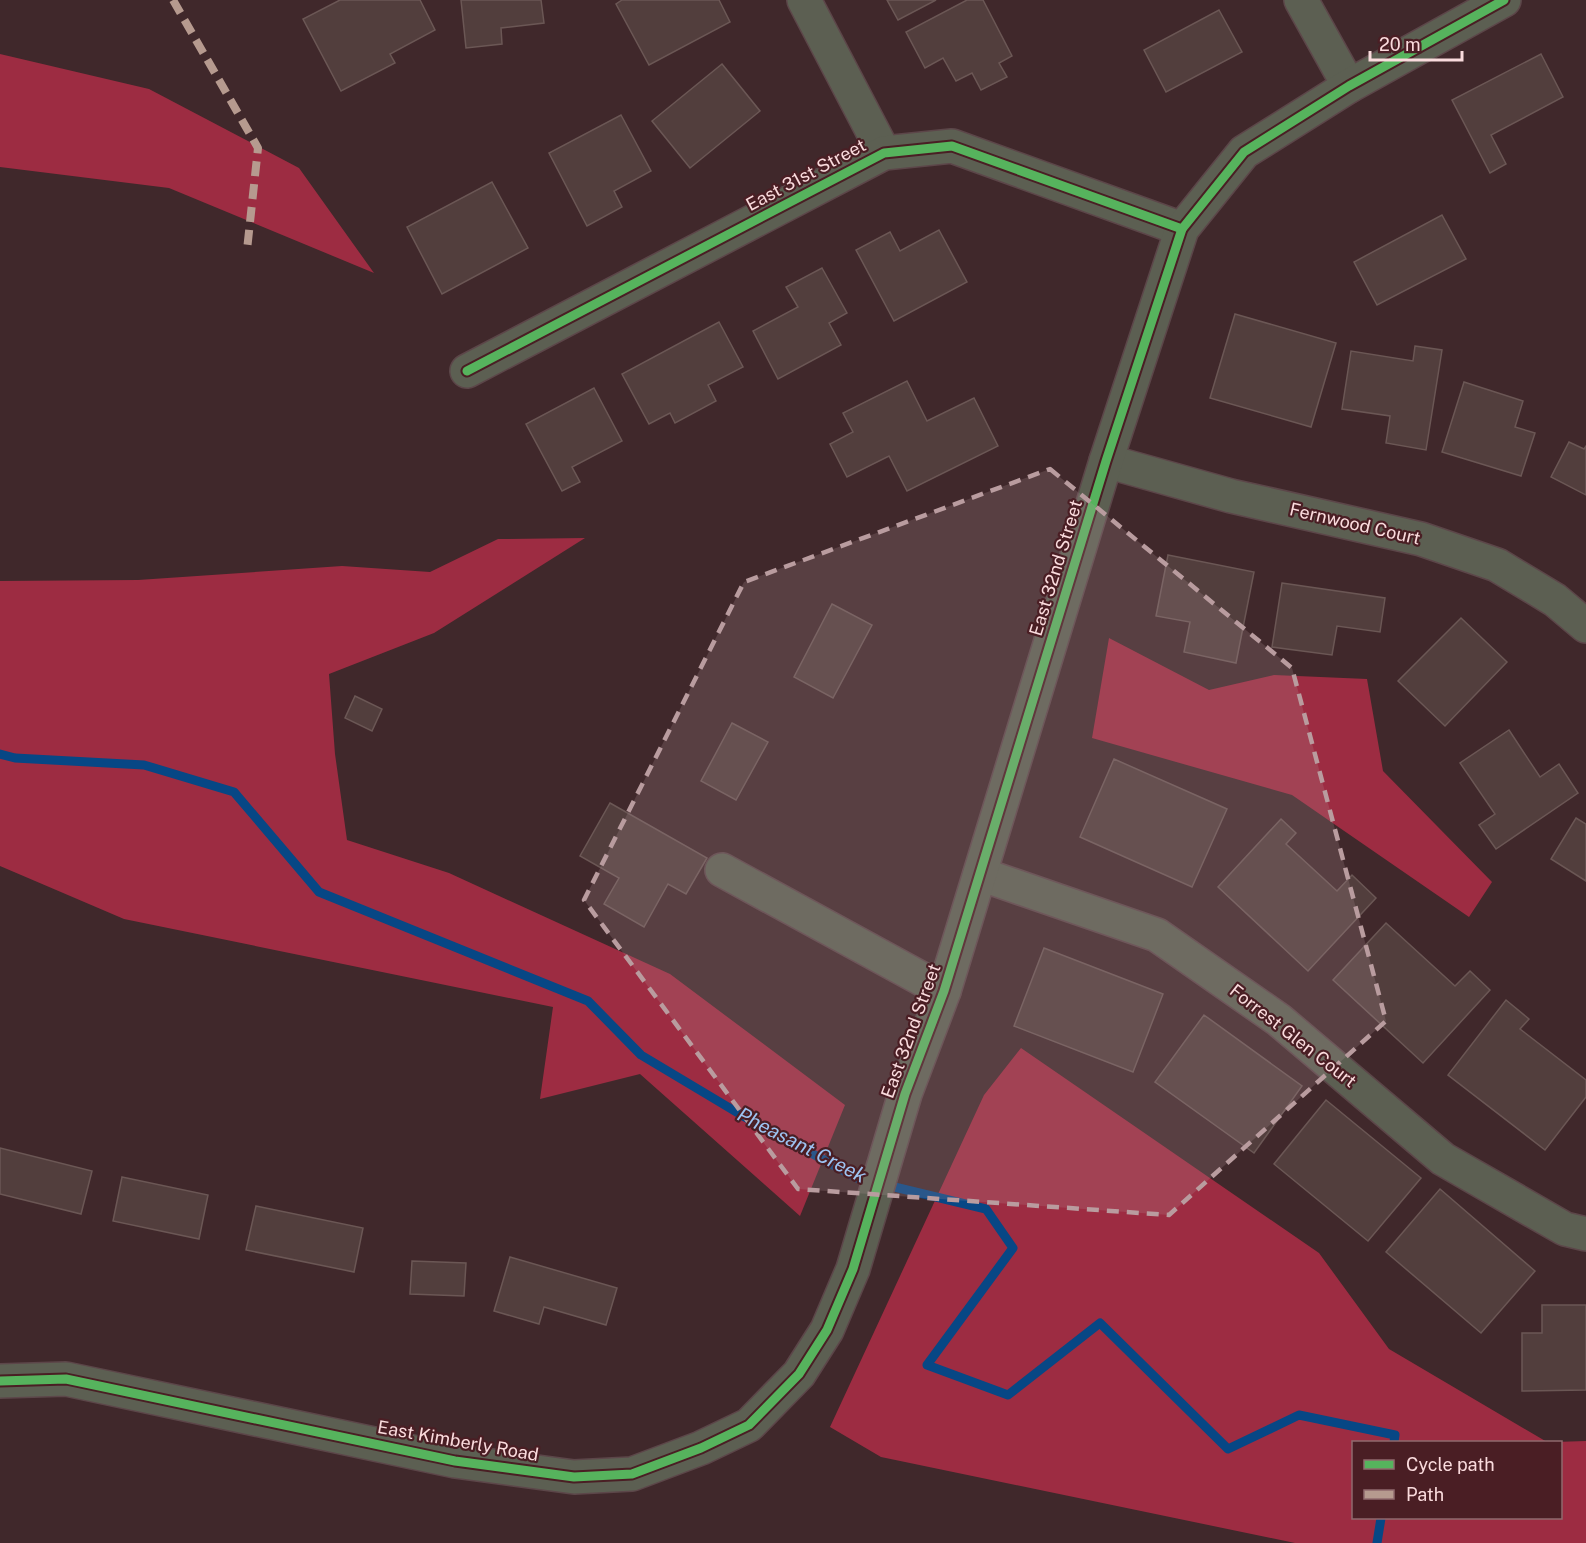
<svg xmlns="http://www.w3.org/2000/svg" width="1586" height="1543" font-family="'Public Sans',sans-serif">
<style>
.forest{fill:#9d2c42}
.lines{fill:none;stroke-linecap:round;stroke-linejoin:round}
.stream{stroke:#074785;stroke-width:9}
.building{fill:#523e3d;stroke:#6b5755;stroke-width:1.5}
.minor-casing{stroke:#5c4649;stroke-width:36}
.minor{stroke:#5c5f52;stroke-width:33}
.quiet{stroke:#b69a8f;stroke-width:8;stroke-dasharray:15 8;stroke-linecap:butt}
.cycleway-casing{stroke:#4a1e24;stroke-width:13}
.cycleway{stroke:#56b35d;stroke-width:9}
.marked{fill:#b99c9f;fill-opacity:0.2;stroke:#b99c9f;stroke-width:4.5;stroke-dasharray:12 8;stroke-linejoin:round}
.labels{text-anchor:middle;stroke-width:4.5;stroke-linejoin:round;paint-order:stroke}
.street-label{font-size:18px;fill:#fadbdd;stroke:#4a1e24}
.water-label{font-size:20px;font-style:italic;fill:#9dc3f1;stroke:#4a1e24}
</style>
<rect width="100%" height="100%" fill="#40282b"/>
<!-- forest -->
<g class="forest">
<path d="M0 54 149 89 299 168 374 273 169 188 0 167Z"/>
<path d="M585 538 434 633 329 674 335 754 347 840 449 873 670 974 845 1105 800 1216 640 1074 540 1099 553 1007 124 919 0 866V581L138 580 342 566 430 572 498 539Z"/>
<path d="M1109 638 1209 690 1274 675 1367 679 1383 771 1492 882 1469 917 1292 795 1092 738Z"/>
<path d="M1021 1048 1319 1253 1389 1349 1547 1442H1354V1518H1560V1442H1555L1586 1441V1543H1295L881 1457 830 1427 984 1095Z"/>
</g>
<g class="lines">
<!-- stream -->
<g class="stream">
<path d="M0 754 15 758 144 765 234 792 319 892 588 1001 641 1055 743 1116 857 1178 986 1209 1013 1248 927 1365 1008 1395 1100 1323 1228 1449 1299 1415 1395 1435 1394 1442"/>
<path d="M1377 1543 1381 1518"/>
</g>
</g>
<!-- building -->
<g class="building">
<path d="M340 0H420L435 30 390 54 395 63 341 91 303 19Z"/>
<path d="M461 0H541L544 23 501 28 502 44 466 48Z"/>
<path d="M622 0H719L730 22 649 65 616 4Z"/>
<path d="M887 0H936L898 20Z"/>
<path d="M967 0H983L1012 56 999 63 1007 77 981 90 972 73 956 81 943 58 925 68 906 32Z"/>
<path d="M1219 10 1242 52 1166 92 1144 50Z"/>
<path d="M1541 54 1563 97 1491 135 1506 164 1490 173 1452 100Z"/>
<path d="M722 64 760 111 690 168 652 121Z"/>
<path d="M621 115 651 171 614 191 622 207 587 226 549 153Z"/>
<path d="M492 182 528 248 442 294 407 227Z"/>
<path d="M1442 215 1466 259 1377 305 1354 262Z"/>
<path d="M939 230 967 282 894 321 856 250 890 232 900 251Z"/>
<path d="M822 268 847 313 829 323 841 345 778 379 753 331 798 307 786 287Z"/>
<path d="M1235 314 1336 343 1311 427 1210 398Z"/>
<path d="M719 322 743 367 708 385 716 401 675 423 670 413 649 424 622 374Z"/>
<path d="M1415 346 1442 350 1426 450 1386 443 1390 416 1342 409 1351 351 1413 361Z"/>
<path d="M907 381 927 421 974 398 998 446 907 491 889 456 847 477 830 444 853 432 843 413Z"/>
<path d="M1464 382 1523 401 1515 427 1535 433 1521 476 1442 452Z"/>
<path d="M594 388 622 441 572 467 580 482 562 491 526 424Z"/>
<path d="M1569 442 1584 449 1586 446V495L1551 477Z"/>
<path d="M1168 555 1254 572 1236 663 1184 652 1190 622 1156 616Z"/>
<path d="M1282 583 1385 598 1380 632 1337 626 1332 655 1272 647Z"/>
<path d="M832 604 872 625 833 698 794 677Z"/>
<path d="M1461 618 1507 662 1445 726 1398 681Z"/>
<path d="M355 696 382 709 372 731 345 718Z"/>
<path d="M732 723 768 742 736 800 701 781Z"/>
<path d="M1509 730 1540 777 1559 764 1578 793 1496 849 1479 825 1495 814 1460 763Z"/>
<path d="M1114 759 1227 809 1192 887 1080 837Z"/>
<path d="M610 803 707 858 686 894 668 884 644 927 604 904 619 878 580 856Z"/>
<path d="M1576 818 1586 824V881L1551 859Z"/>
<path d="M1281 819 1296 833 1286 844 1337 891 1352 875 1376 898 1308 971 1218 887Z"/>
<path d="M1386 923 1455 986 1470 971 1490 990 1423 1063 1333 980Z"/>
<path d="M1044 948 1163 994 1133 1072 1014 1026Z"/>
<path d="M1506 1000 1529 1019 1520 1029 1586 1080V1097L1545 1150 1448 1075Z"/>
<path d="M1204 1015 1302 1086 1254 1153 1155 1082Z"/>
<path d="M1326 1100 1421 1178 1368 1241 1274 1164Z"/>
<path d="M0 1148 92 1171 81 1214 0 1194Z"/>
<path d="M122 1177 208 1195 199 1239 113 1221Z"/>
<path d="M1440 1189 1535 1271 1481 1333 1386 1252Z"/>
<path d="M256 1206 363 1228 354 1272 246 1250Z"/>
<path d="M510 1257 617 1288 606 1325 544 1307 539 1324 494 1311Z"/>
<path d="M412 1261 466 1263 464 1296 410 1294Z"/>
<path d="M1542 1305H1586V1390L1522 1391V1333H1542Z"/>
</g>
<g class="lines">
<defs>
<g id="minor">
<path d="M804 0 884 153"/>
<path d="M1301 0 1349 86"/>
<path d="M467 371 884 153 952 146 1182 229"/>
<path d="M1106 461 1231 496 1421 539 1497 565 1555 600 1586 626"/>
<path d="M722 870 944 991"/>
<path d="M980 874 1157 935 1279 1020 1443 1159 1565 1229 1586 1234"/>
<path d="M0 1381 66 1379 455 1461 574 1477 632 1474 701 1448 749 1425 799 1374 827 1330 853 1269 905 1094 944 991 1106 461 1182 229 1244 152 1349 86 1504 0"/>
</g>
</defs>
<!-- minor casing -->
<use href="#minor" class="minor-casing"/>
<!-- minor -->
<use href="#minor" class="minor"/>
<!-- quiet -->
<path class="quiet" d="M173 0 258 148 247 250"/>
<defs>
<g id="cycleway">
<path d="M467 371 884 153 952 146 1182 229"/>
<path d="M0 1381 66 1379 455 1461 574 1477 632 1474 701 1448 749 1425 799 1374 827 1330 853 1269 905 1094 944 991 1106 461 1182 229 1244 152 1349 86 1504 0"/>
</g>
</defs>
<!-- cycleway casing -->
<use href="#cycleway" class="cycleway-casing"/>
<!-- cycleway -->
<use href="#cycleway" class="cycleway"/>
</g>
<!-- marked area -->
<path class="marked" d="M1050 469 1292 668 1386 1021 1169 1215 798 1189 584 900 744 582Z"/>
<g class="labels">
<!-- street labels -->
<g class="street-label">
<text transform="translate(806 175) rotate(-28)" y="6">East 31st Street</text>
<text transform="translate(1355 524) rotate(13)" y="6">Fernwood Court</text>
<text transform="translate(1056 568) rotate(-73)" y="6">East 32nd Street</text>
<text transform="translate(911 1031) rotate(-70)" y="6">East 32nd Street</text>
<text transform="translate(1293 1036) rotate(38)" y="6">Forrest Glen Court</text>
<text transform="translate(458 1441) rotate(10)" y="6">East Kimberly Road</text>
</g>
<!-- water labels -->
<g class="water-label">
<text transform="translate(802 1145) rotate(27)" y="7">Pheasant Creek</text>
</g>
</g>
<!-- legend -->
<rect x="1352" y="1441" width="210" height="78" fill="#4a1e24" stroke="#906a6e" stroke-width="1.5"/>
<rect x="1364" y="1460" width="30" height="9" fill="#56b35d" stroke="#906a6e" stroke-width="1.5"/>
<text x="1406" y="1471" font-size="18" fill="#fadbdd">Cycle path</text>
<rect x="1364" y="1490" width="30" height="9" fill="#b69a8f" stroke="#906a6e" stroke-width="1.5"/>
<text x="1406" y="1501" font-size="18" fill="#fadbdd">Path</text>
<!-- scale -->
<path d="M1370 51v9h92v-9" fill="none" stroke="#fadbdd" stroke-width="3"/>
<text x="1379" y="51" font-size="18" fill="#fadbdd" stroke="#4a1e24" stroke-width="4.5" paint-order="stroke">20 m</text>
</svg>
